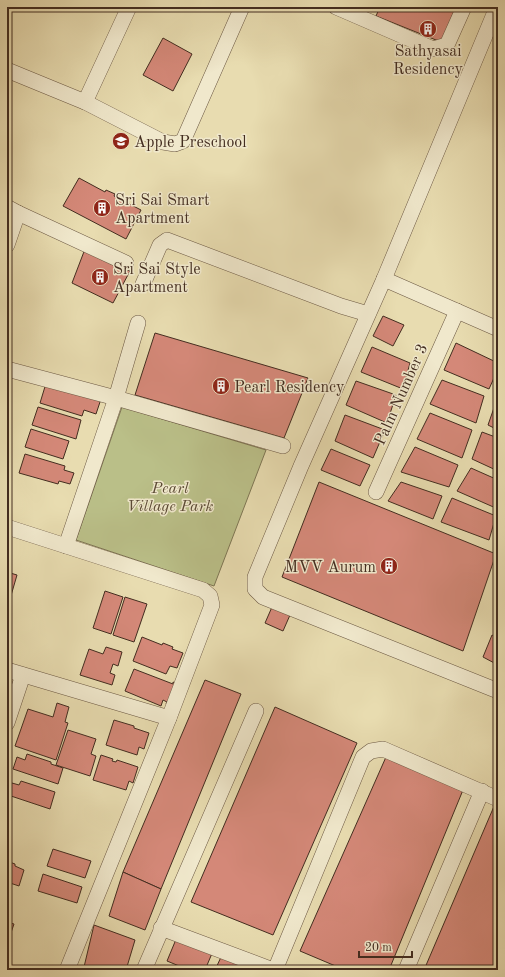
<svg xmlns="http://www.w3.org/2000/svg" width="505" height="977" font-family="'Old Standard TT',serif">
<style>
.green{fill:#babf88;stroke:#7e7654}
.building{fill:#d48878;stroke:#432d20}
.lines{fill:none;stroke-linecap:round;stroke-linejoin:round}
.street-casing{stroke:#6c5944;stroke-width:16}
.street{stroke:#f0e8cc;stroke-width:15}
.labels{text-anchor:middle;stroke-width:3;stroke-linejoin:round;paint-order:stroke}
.poi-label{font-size:16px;fill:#432d20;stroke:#f0e8cc;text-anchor:start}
.street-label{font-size:16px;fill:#432d20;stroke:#f0e8cc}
.park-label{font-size:16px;font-style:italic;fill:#5b4a35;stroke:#f0e8cc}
</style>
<rect width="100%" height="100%" fill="#e8dcb0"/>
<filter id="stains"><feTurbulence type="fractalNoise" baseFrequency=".005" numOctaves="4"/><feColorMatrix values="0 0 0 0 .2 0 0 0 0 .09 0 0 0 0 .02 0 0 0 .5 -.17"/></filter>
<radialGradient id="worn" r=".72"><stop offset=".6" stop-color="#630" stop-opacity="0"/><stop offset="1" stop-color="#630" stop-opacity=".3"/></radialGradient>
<!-- green -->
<path class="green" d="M122 407 266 450 214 586 76 540Z"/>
<!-- building -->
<g class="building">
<path d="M380 7H456L441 42 376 16Z"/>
<path d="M163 38 192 54 173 91 143 75Z"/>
<path d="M79 178 105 192 106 190 115 194 114 196 141 210 126 239 63 206Z"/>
<path d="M85 249 130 271 113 303 72 283Z"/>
<path d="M383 316 404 325 393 346 373 336Z"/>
<path d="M155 333 308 378 284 438 135 395Z"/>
<path d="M456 343 498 363V369L489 389 444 370Z"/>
<path d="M372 347 410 363 403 389 361 372Z"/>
<path d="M47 380 102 396 96 414 84 410 82 416 40 403Z"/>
<path d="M442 380 484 396 476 423 430 404Z"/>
<path d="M356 381 396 395 387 423 346 405Z"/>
<path d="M496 402 498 403V430L488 425Z"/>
<path d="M38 407 81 420 76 439 32 425Z"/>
<path d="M430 413 472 430 462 458 417 439Z"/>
<path d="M345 415 385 430 373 458 335 441Z"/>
<path d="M31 429 69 441 63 459 25 447Z"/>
<path d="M482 432 498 438V471L472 459Z"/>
<path d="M415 447 458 465 449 487 401 472Z"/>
<path d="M331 449 370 465 360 486 321 470Z"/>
<path d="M25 454 65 466 64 470 74 473 70 484 59 481 58 484 19 473Z"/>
<path d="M471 468 498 480V509L457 491Z"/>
<path d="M319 482 496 554 463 651 282 577Z"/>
<path d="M401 482 442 496 433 519 388 501Z"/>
<path d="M452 498 496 516 489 540 441 522Z"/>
<path d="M7 572 17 575 10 599 7 598Z"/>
<path d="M105 591 123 597 111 634 93 628Z"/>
<path d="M125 597 147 604 134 642 113 635Z"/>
<path d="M272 607 290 615 283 631 265 623Z"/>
<path d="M492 635 498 638V665L483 657Z"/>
<path d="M142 637 162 645 163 643 173 647 172 649 183 653 177 668 170 666 166 674 133 661Z"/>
<path d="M106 647 122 652 118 666 113 664 110 673 115 675 112 685 80 675 89 649 103 654Z"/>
<path d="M134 669 173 684V682L179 685 171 706 166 704 167 702 163 700 161 706 125 691Z"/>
<path d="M205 680 241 694 161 889 123 872Z"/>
<path d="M57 703 69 707 65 722 68 723 56 760 15 746 28 709 53 717Z"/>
<path d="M275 707 357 743 273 935 191 902Z"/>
<path d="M114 720 134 726V728L149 733 144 749 139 747 137 755 106 745Z"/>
<path d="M68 730 96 739 91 754 96 756 90 776 56 765Z"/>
<path d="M27 754 51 762V764L63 768 58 784 13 769 17 757 25 760Z"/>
<path d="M101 755 113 759 112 761 116 762 117 760 138 767 133 783 129 781 126 790 93 780Z"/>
<path d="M386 757 463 790 389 970H345L300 951Z"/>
<path d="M21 781 55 792 50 809 8 795 12 783 19 785Z"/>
<path d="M495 804 498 806V970H424Z"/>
<path d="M53 849 91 861 85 878 47 866Z"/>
<path d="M7 861 15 864V866L24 870 19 886 7 882Z"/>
<path d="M123 872 161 889 145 930 109 916Z"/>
<path d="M43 874 82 887 77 903 38 891Z"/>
<path d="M7 922 14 924 7 944Z"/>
<path d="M94 925 135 940 126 970H93L84 967Z"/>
<path d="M177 937 213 951 205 970H189L167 961Z"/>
<path d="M222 955 253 970H215Z"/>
</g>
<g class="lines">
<defs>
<g id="street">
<path d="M336 7 433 49 447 45 464 7"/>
<path d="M497 7 384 279 301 466 255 577V589L263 597 498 691"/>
<path d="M7 70 85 102 163 142 175 144 183 141 242 7"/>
<path d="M85 102 129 7"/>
<path d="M7 207 18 213 7 245"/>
<path d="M18 213 126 263"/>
<path d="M384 279 498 329"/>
<path d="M143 284 160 245 167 240 341 306 368 314"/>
<path d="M7 369 116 398 283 446"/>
<path d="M376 492 457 311"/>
<path d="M7 527 203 590 210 596 212 605 169 718 67 970"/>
<path d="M66 546 116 398 138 323"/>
<path d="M7 670 169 718"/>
<path d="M7 723 23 675"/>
<path d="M161 928 273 970"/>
<path d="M144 970 256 711"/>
<path d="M275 970 363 757 371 751 383 749 498 799"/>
<path d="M406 970 482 791"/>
</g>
</defs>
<!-- street casing -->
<use href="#street" class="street-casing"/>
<!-- street -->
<use href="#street" class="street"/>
</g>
<!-- icons -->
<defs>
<symbol id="building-disc" viewBox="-11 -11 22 22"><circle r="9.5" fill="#8f2418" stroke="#f0e8cc"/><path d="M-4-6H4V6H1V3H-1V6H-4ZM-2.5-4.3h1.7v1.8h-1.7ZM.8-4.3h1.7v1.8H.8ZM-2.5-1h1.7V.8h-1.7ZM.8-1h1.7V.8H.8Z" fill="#fff"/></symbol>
<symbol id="school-disc" viewBox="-11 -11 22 22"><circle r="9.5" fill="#8f2418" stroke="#f0e8cc"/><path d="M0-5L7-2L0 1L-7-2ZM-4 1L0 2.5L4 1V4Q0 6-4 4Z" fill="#fff"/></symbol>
</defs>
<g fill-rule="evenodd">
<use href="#building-disc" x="418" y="19" width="20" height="20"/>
<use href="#school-disc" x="111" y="131" width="20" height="20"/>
<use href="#building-disc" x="92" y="198" width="20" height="20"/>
<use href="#building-disc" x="90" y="267" width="20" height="20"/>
<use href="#building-disc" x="211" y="376" width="20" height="20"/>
<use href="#building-disc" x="379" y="556" width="20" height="20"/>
</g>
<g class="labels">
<!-- poi labels -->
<g class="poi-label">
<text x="428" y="56" text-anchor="middle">Sathyasai<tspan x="428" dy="18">Residency</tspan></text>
<text x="134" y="147">Apple Preschool</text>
<text x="115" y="205">Sri Sai Smart<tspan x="115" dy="18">Apartment</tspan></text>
<text x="113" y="274">Sri Sai Style<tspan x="113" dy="18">Apartment</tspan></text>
<text x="234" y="392">Pearl Residency</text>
<text x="376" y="572" text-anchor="end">MVV Aurum</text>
</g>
<!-- street labels -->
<g class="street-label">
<text transform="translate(400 394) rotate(-66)" y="6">Palm Number 3</text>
</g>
<!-- park labels -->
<g class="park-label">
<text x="170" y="493">Pearl<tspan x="170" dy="18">Village Park</tspan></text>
</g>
</g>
<!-- margin -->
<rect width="505" height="977" fill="none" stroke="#e8dcb0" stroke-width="24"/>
<rect x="8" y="8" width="489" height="961" fill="none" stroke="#432d20" stroke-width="2"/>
<rect x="12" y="12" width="481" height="953" fill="none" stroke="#432d20"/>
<!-- scale -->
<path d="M359 951v6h53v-6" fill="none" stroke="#432d20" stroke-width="2"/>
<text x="365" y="951" font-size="12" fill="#432d20" stroke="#f0e8cc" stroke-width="3" paint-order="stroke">20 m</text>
<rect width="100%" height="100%" filter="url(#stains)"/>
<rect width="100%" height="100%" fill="url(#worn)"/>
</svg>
